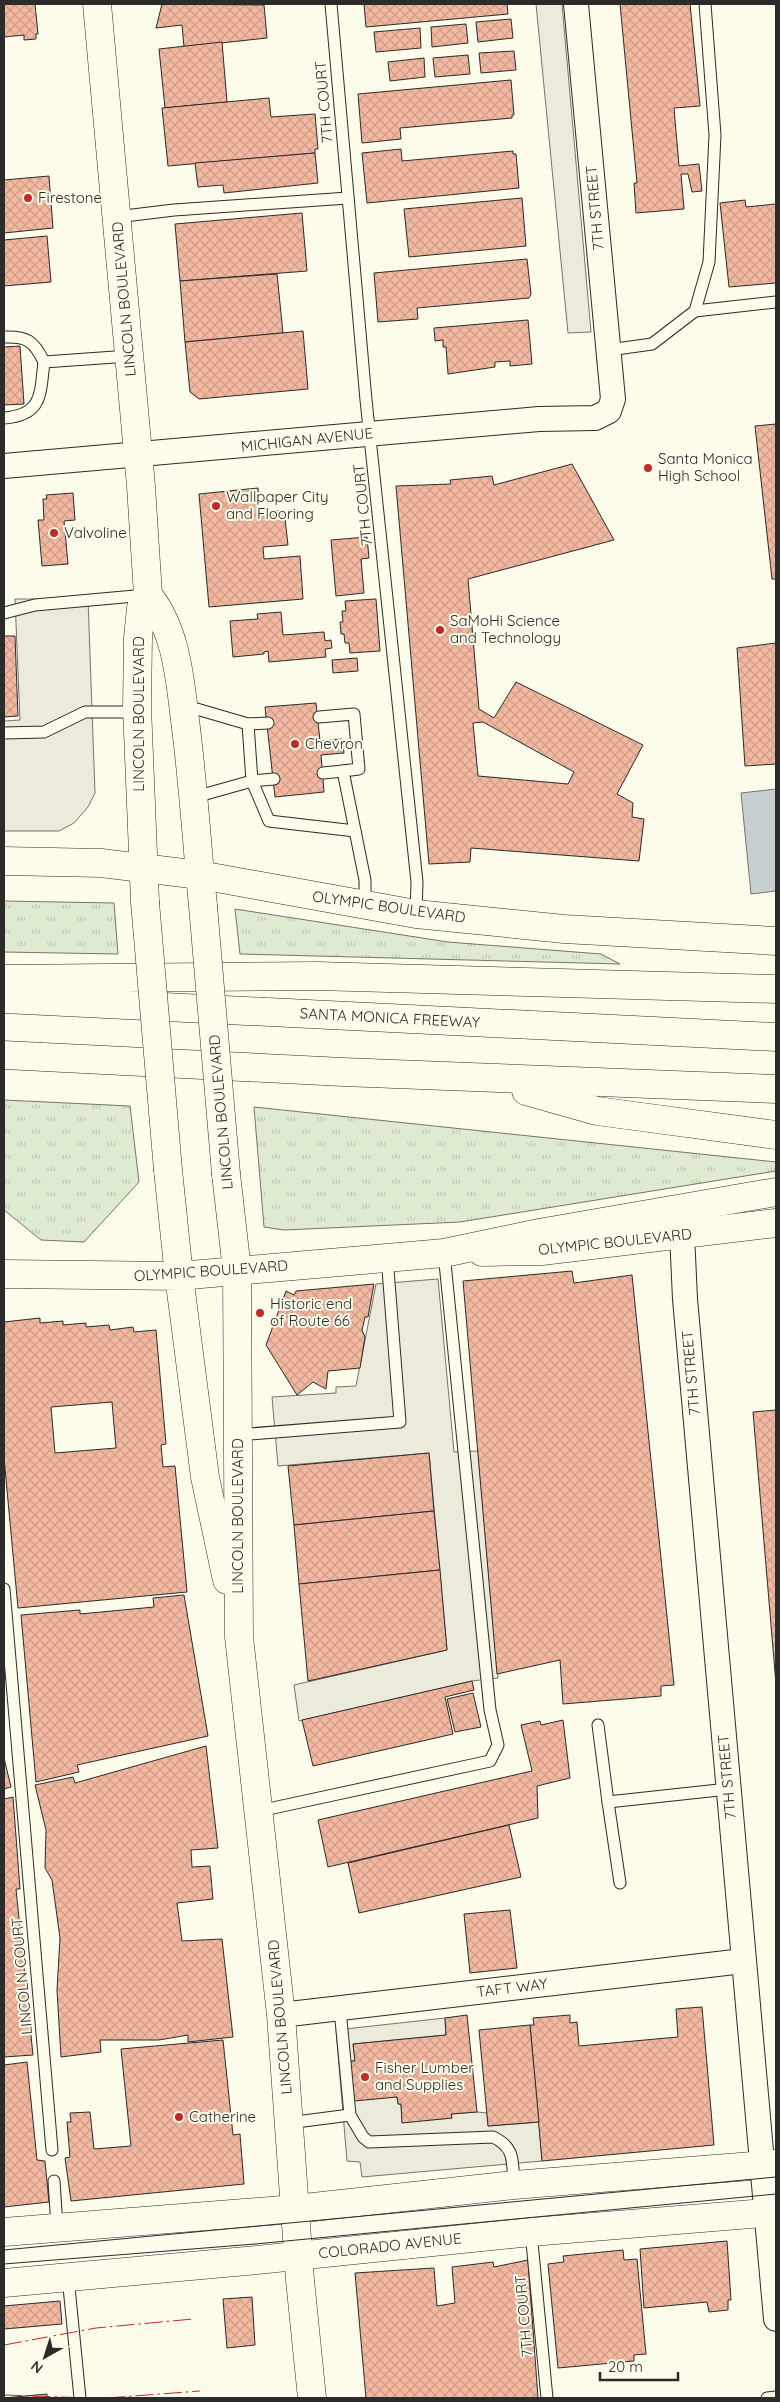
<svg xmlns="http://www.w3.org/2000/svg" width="780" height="2402" font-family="Quicksand,sans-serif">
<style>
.grass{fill:url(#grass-tufts);stroke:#74746e}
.parking{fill:#eceadb;stroke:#74746e}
.water{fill:#c7d0d0;stroke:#74746e}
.building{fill:url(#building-cross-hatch);stroke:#2b2b2b;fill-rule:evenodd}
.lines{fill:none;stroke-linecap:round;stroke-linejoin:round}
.service-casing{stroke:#2b2b2b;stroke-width:13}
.minor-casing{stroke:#2b2b2b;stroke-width:26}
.secondary-casing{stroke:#2b2b2b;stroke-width:29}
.primary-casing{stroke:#2b2b2b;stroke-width:29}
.trunk-casing{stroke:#2b2b2b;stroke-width:29}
.motorway-casing{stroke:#2b2b2b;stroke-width:29}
.service{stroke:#fdfbea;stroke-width:11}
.minor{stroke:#fdfbea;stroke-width:24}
.secondary{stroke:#fdfbea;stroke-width:28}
.primary{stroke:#fdfbea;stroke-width:28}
.trunk{stroke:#fdfbea;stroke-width:28}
.motorway{stroke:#fdfbea;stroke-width:28}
.tram{stroke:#2b2b2b;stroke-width:1}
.primary-bridge-casing{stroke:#2b2b2b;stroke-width:29;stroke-linecap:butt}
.trunk-bridge-casing{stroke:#2b2b2b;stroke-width:29;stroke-linecap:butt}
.primary-bridge{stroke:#fdfbea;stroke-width:28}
.trunk-bridge{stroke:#fdfbea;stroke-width:28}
.power{stroke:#c62828;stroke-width:1;stroke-dasharray:18 4 2.5 4;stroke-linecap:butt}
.poi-dot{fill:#c62828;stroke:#fdfbea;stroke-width:2}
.labels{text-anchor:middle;stroke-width:4;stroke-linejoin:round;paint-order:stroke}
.street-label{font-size:15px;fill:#2b2b2b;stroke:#fdfbea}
.poi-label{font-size:15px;fill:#2b2b2b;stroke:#fdfbea;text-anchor:start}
</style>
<defs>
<pattern id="grass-tufts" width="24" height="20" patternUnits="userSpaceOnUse" patternTransform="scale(1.25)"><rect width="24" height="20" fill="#deebd1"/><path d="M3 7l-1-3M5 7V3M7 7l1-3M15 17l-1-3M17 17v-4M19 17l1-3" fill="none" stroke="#bfcab4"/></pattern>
<pattern id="building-cross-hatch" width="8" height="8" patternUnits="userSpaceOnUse" patternTransform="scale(1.25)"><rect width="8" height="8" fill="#f2b8a0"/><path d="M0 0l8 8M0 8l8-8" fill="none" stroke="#d09e8a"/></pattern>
</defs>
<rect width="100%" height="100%" fill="#fdfbea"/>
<!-- grass -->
<g class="grass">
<path d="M4 901 114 903 118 954 4 952Z"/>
<path d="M235 909 448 942 601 954 620 964 240 954Z"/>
<path d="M4 1100 130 1106 139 1182 84 1242 41 1240 4 1210Z"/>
<path d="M254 1107 776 1162V1171L460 1222 284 1230 264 1227Z"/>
</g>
<!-- parking -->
<g class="parking">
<path d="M536 4H562L591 332 568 333Z"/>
<path d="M15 599H88L95 793 88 807 74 823 59 831H4V721L20 720Z"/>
<path d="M438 1279 454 1452 478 1451 498 1678 472 1681 299 1721 294 1685 447 1650 429 1453 278 1466 272 1397 336 1393V1387L356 1386 376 1284Z"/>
<path d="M445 2018 446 2035 353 2044 355 2061H351L397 2097 398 2104H401L402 2122 452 2118 451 2114 477 2112 487 2113 488 2126 539 2122 542 2161 362 2177 360 2162 347 2161 336 2030Z"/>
</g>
<!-- water -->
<path class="water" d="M776 789V891L751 894 741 793Z"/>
<!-- building -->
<g class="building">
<path d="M4 4H35L38 34H36V39L24 40V35L4 37Z"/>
<path d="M162 4 264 5 267 38 184 47 182 25 156 28Z"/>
<path d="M364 4H507L508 14 366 27Z"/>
<path d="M620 4H690L700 106 674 108 679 166 699 164 702 191 692 192 688 174H681L684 209 636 213 634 183H637Z"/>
<path d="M511 19 513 38 478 42 476 22Z"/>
<path d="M466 24 468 43 432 47 431 27Z"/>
<path d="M420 28 421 48 376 52 374 32Z"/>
<path d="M222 42 227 102 165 108 159 49Z"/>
<path d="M514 51 516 70 481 73 479 53Z"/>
<path d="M468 55 470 74 435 77 433 58Z"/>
<path d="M424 58 425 77 390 81 388 62Z"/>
<path d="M511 80 514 115H512V118L400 128 401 139 362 143 358 94Z"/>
<path d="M269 98 271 117 315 114 318 149H315V153L168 166 162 108Z"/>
<path d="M401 149 402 161 513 151V154H516L519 188 367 203 362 153Z"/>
<path d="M315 153 318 183 224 193 223 185 198 187 195 163Z"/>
<path d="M49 176 53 228 4 233V180Z"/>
<path d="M522 198 526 246 409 257 404 209Z"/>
<path d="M745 200 746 207 776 204V283L729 287 720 203Z"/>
<path d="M302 213 307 271 180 281 175 224Z"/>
<path d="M47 236 51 282 4 286V240Z"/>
<path d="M527 259 531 294 529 298 417 308 418 319 378 322 374 273Z"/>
<path d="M277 274 283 333 185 342 180 281Z"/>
<path d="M528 320 532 364 510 366V361L495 362V367L448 374 446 347H443V340L435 341 434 328Z"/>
<path d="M303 331 308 389 199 399 190 392 185 342Z"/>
<path d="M20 346 24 404 4 405V347Z"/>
<path d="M776 424V579H772L755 426Z"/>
<path d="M572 464 614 540 468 579 479 709 494 718 516 682 643 745 617 794 633 803 632 817 644 819 639 861 471 848 470 862 429 864 396 486 451 484 450 480 492 476 494 485ZM483 722 574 772 568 784 478 776 473 723Z"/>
<path d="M258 488 260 513 284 510 288 545 263 547 264 559 300 556 303 599 209 607 199 494Z"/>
<path d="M73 493 75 520 64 521 68 564 42 566 38 520H44L43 499H47L46 495Z"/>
<path d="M367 537 369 558 361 559 364 593 336 596 331 540Z"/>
<path d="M376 599 380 651 350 653 349 643H345L344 634H341L340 622H343L342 611H346L345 601Z"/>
<path d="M281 612 283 635 324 632 325 641 331 640 332 648 325 649 326 657 269 662 268 651 264 652V654L233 657 230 621 258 619 257 614Z"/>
<path d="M4 636H15L18 716 4 717Z"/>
<path d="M776 643V764L745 766 737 648Z"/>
<path d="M357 658 358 671 333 673 332 660Z"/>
<path d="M316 703 320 741 342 739 344 753 321 755 324 792 275 797 265 707Z"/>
<path d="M572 1271 574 1283 632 1275 674 1685 661 1686V1696L563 1704 560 1660 497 1674 463 1281Z"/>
<path d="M374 1284 368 1317H365L362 1330 365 1337 360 1368 328 1371 326 1389 313 1382 297 1395 266 1345 286 1291 294 1295 296 1291Z"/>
<path d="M40 1318V1323L63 1321V1325L86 1323V1327L109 1325 110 1330 133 1327 134 1332 156 1330 166 1444 161 1445 163 1467 175 1466 187 1592 18 1608 4 1458V1322ZM112 1402 116 1448 55 1453 51 1407Z"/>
<path d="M776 1410V1684L753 1412Z"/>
<path d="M429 1453 434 1511 294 1525 288 1466Z"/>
<path d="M434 1511 440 1570 299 1584 294 1525Z"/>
<path d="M440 1570 447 1650 308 1681 299 1584Z"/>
<path d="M184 1595 208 1736 77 1765 79 1772 36 1782 21 1615 80 1610V1614L154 1607 153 1598Z"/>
<path d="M472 1681 474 1690 445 1697 453 1734 313 1766 302 1720Z"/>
<path d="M473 1693 481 1727 455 1732 447 1699Z"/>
<path d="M563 1720 570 1778 537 1786 538 1818 328 1867 318 1820 532 1771 521 1725 540 1721 541 1725Z"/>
<path d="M206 1746 218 1848 191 1850 192 1867 210 1866 213 1899 177 1903 182 1941 222 1939 233 2037 188 2042V2035L159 2040H100L101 2052 61 2057 57 1990 60 1938 52 1880 45 1868 46 1830 35 1785 73 1777 75 1783Z"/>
<path d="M4 1758 11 1787 4 1789Z"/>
<path d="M13 1797 20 1889H16L33 2055 4 2057V1799Z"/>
<path d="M509 1825 521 1877 359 1913 348 1863Z"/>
<path d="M510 1910 517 1968 470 1973 464 1914Z"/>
<path d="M702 2007 714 2145 542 2161 530 2025H534L533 2018 570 2015V2023L577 2022 579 2046 678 2037 676 2009Z"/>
<path d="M467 2015 477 2112 451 2114 452 2118 402 2123 401 2104H398L397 2097 354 2101 350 2061H355L353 2044 446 2035 445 2018Z"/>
<path d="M530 2025 539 2122 488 2126 479 2030Z"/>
<path d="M223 2040 233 2135 240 2134 244 2184 71 2201 65 2158 70 2157 67 2122H71L70 2113 90 2112 94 2149 131 2146 121 2049Z"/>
<path d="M27 2062 37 2160 45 2161 49 2202 4 2207V2065Z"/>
<path d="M727 2241 731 2300H728V2310L709 2312 707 2302 644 2308 640 2249Z"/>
<path d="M623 2250 624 2260 637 2259 646 2354 634 2355V2361L558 2368 548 2264 564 2262 563 2256Z"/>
<path d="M528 2260 538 2398H366L355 2273 434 2268 437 2306 455 2303 452 2267 493 2262 494 2267Z"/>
<path d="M252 2297 255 2345 227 2348 223 2299Z"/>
<path d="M60 2301 62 2324 4 2329V2306Z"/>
<path d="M47 2394V2398H4Z"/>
</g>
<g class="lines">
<defs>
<g id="service">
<path d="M331 4 366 400 417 882 416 914"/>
<path d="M116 217 174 210 348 198"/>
<path d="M695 311 776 302"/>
<path d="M4 337C27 336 34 341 44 362L129 356"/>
<path d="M609 350 652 344 695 311 709 262 715 135 705 4"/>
<path d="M4 418C43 415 40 394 44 362"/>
<path d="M4 613 35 605 146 595"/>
<path d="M183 705 248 724 268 723"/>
<path d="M319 717 354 714 359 769 343 771 365 880V905"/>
<path d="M248 724 252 781 269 821 355 831"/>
<path d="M4 733 44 732 85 712H137"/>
<path d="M323 773 343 771"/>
<path d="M195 797 252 781 274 779"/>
<path d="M237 1435 400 1422 387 1257"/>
<path d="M4 1589 52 2150"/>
<path d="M598 1725 608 1802 728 1789"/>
<path d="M608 1802 620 1883"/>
<path d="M259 1811 490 1761 498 1745 490 1710 444 1253"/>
<path d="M340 2009 350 2115 363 2137 369 2142 493 2137C516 2148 512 2162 514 2185"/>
<path d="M288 2123 350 2115"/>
<path d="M54 2181 57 2227"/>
<path d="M531 2232 547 2398"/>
<path d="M68 2277 80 2398"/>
<path d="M767 2398 776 2397"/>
</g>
<g id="minor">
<path d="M4 466 539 419 595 418 609 411 613 399 576 4"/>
<path d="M682 1234 685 1299 776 2319"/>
<path d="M281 2015 743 1961"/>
</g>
<g id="secondary">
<path d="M482 1252 542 1251 776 1223"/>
<path d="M4 2232 295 2209 514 2185 776 2164"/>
<path d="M4 2283 257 2260 531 2232 776 2212"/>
</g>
<g id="primary">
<path d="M4 861 101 863 200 875 203 906"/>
<path d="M226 1174 237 1270 239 1637 281 2015 300 2280 312 2398"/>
<path d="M4 1274 179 1276 205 1477 227 1580"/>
</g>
<g id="trunk">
<path d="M97 4 141 486 148 595 141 608 138 638 137 707 145 902"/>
<path d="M148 595C178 632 180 683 186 728 192 777 196 826 200 875L416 914 564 929 776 941"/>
<path d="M168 1170 179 1276 444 1253 539 1233 776 1192"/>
</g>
<g id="motorway">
<path d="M4 979 317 976 776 989"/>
<path d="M4 999 776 1037"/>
<path d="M4 1055 343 1072 776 1089"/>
<path d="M526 1091 597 1111 776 1135"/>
</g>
</defs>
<!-- service casing -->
<use href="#service" class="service-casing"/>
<!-- minor casing -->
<use href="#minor" class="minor-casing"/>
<!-- secondary casing -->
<use href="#secondary" class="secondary-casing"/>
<!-- primary casing -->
<use href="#primary" class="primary-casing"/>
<!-- trunk casing -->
<use href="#trunk" class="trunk-casing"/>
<!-- motorway casing -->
<use href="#motorway" class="motorway-casing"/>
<!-- service -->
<use href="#service" class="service"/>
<!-- minor -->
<use href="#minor" class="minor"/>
<!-- secondary -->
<use href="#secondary" class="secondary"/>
<!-- primary -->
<use href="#primary" class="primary"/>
<!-- trunk -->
<use href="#trunk" class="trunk"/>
<!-- motorway -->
<use href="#motorway" class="motorway"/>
<!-- tram -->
<g class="tram">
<path d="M4 2250 776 2177"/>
<path d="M4 2264 255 2244 776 2194"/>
</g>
<defs>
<path id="primary-bridge" d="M203 906 226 1174"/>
<path id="trunk-bridge" d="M145 902 168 1170"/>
</defs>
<!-- primary-bridge casing -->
<use href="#primary-bridge" class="primary-bridge-casing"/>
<!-- trunk-bridge casing -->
<use href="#trunk-bridge" class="trunk-bridge-casing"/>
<!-- primary-bridge -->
<use href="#primary-bridge" class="primary-bridge"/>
<!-- trunk-bridge -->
<use href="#trunk-bridge" class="trunk-bridge"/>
<!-- power -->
<g class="power">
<path d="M4 2345 96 2328 193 2319"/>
<path d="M4 2395 88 2398"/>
<path d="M107 2398 200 2391"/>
</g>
</g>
<!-- markers -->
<g class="poi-dot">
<circle cx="28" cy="198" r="5"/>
<circle cx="648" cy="468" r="5"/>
<circle cx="216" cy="506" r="5"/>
<circle cx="54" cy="533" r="5"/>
<circle cx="440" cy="630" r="5"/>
<circle cx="295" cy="744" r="5"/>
<circle cx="260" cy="1313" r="5"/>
<circle cx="365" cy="2077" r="5"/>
<circle cx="179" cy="2117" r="5"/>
</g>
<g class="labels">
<!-- street labels -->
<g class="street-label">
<text transform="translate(324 102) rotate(-95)" y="5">7TH COURT</text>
<text transform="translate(595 208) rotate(-95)" y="5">7TH STREET</text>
<text transform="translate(124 299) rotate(-95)" y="5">LINCOLN BOULEVARD</text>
<text transform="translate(307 440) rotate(-6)" y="5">MICHIGAN AVENUE</text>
<text transform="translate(363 505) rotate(-96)" y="5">7TH COURT</text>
<text transform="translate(139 714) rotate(-90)" y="5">LINCOLN BOULEVARD</text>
<text transform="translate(389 907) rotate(8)" y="5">OLYMPIC BOULEVARD</text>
<text transform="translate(390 1018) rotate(3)" y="5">SANTA MONICA FREEWAY</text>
<text transform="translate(221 1112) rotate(-95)" y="5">LINCOLN BOULEVARD</text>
<text transform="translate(615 1242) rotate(-6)" y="5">OLYMPIC BOULEVARD</text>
<text transform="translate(211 1271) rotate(-4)" y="5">OLYMPIC BOULEVARD</text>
<text transform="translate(691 1373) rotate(-95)" y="5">7TH STREET</text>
<text transform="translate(238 1516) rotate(-90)" y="5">LINCOLN BOULEVARD</text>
<text transform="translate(727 1777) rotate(-95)" y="5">7TH STREET</text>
<text transform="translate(22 1976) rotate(-95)" y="5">LINCOLN COURT</text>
<text transform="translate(512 1988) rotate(-7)" y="5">TAFT WAY</text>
<text transform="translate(280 2017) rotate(-95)" y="5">LINCOLN BOULEVARD</text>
<text transform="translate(390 2246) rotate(-6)" y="5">COLORADO AVENUE</text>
<text transform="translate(524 2316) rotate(-95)" y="5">7TH COURT</text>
</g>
<!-- poi labels -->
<g class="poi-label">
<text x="38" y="203">Firestone</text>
<text x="658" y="464">Santa Monica<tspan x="658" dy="17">High School</tspan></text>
<text x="226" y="502">Wallpaper City<tspan x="226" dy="17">and Flooring</tspan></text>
<text x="64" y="538">Valvoline</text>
<text x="450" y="626">SaMoHi Science<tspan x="450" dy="17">and Technology</tspan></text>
<text x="305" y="749">Chevron</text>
<text x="270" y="1309">Historic end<tspan x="270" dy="17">of Route 66</tspan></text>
<text x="375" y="2073">Fisher Lumber<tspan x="375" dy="17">and Supplies</tspan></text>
<text x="189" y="2122">Catherine</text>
</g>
</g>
<!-- border -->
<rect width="780" height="2402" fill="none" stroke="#2b2b2b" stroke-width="10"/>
<!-- north arrow -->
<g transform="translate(45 2357) rotate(219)" stroke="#fdfbea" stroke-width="4" paint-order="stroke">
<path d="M0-4L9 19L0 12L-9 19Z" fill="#2b2b2b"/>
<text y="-8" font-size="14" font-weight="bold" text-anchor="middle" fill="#2b2b2b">N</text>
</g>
<!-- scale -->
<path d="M600 2372v8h78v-8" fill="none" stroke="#2b2b2b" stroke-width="2.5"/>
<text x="608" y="2372" font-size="15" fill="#2b2b2b" stroke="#fdfbea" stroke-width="4" paint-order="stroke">20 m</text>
</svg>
